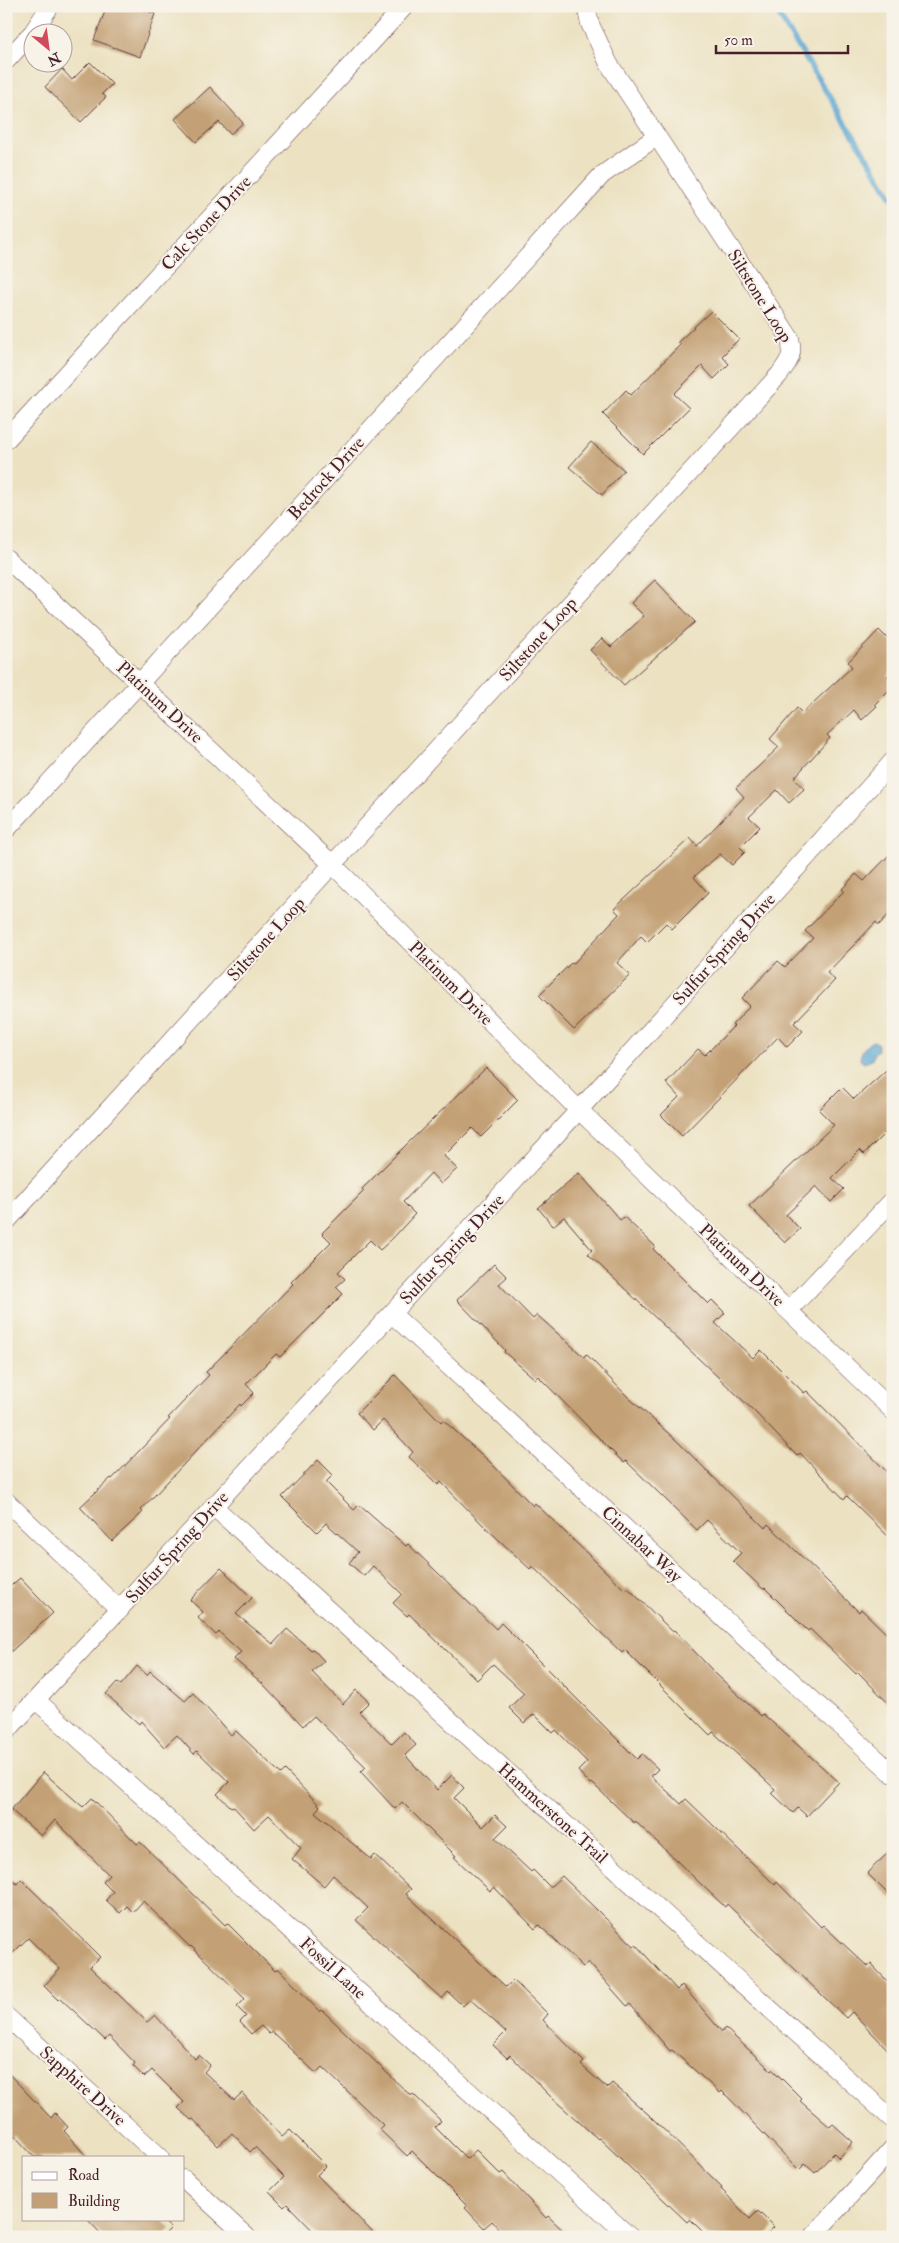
<svg xmlns="http://www.w3.org/2000/svg" width="899" height="2243" font-family="'IM FELL Double Pica',serif">
<style>
.water{fill:#58a6d1;stroke:#51627e}
.lines{fill:none;stroke-linecap:round;stroke-linejoin:round}
.stream{stroke:#58a6d1;stroke-width:5.5}
.building{fill:#c3a075}
.minor-casing{stroke:#623c42;stroke-width:19}
.minor{stroke:#fff;stroke-width:18}
.labels{text-anchor:middle;stroke-width:4;stroke-linejoin:round;paint-order:stroke}
.street-label{font-size:18px;fill:#4a1f2b;stroke:#f7f3e8}
</style>
<rect width="100%" height="100%" fill="#f7f3e8"/>
<filter id="ink" filterUnits="userSpaceOnUse"><feTurbulence type="fractalNoise" baseFrequency=".02" numOctaves="2"/><feDisplacementMap in="SourceGraphic" scale="10" xChannelSelector="R" yChannelSelector="G"/><feConvolveMatrix kernelMatrix="1 2 1 2 8 2 1 2 1" color-interpolation-filters="sRGB"/></filter>
<filter id="wash" filterUnits="userSpaceOnUse"><feTurbulence type="fractalNoise" baseFrequency=".0096" numOctaves="4" result="noise"/><feDisplacementMap in="SourceGraphic" scale="20" xChannelSelector="R" yChannelSelector="G"/><feGaussianBlur stdDeviation="1.12" result="paint"/><feColorMatrix in="noise" values="0 0 0 0 0 0 0 0 0 0 0 0 0 0 0 0 0 1.4 0 .05"/><feComposite in="paint" operator="in"/></filter>
<g filter="url(#wash)">
<rect width="100%" height="100%" fill="#ece2c2"/>
<!-- water -->
<path class="water" d="M873 1041 878 1043V1050L874 1053 872 1060 864 1063 860 1060C860 1052 866 1044 873 1041Z"/>
<g class="lines">
<!-- stream -->
<path class="stream" d="M773 6 893 199"/>
</g>
<g id="blocks">
<!-- building -->
<g class="building">
<path d="M107 6H133L155 14 140 57 94 40Z"/>
<path d="M90 62 112 84 102 94 106 97 81 122 45 87 62 69 72 80Z"/>
<path d="M210 87 243 123 230 134 219 122 196 142 175 119Z"/>
<path d="M711 311 739 339 722 356 729 364 714 379 702 366 674 394 689 408 643 454 603 414 626 390 631 395 681 344 678 342Z"/>
<path d="M591 442 624 470 602 495 569 467Z"/>
<path d="M655 580 695 622 624 685 590 650 602 638 611 647 644 616 631 603Z"/>
<path d="M879 630 893 644V670L887 676 893 682V686L875 704 877 706 862 720 854 710 827 735 830 738 794 778 804 789 789 803 777 790 749 817 760 827 740 847 745 852 732 865 720 854 694 877 708 893 672 929 666 923 647 942 641 936 617 963 630 975 574 1030 539 995 571 963 573 964 619 914 614 909 628 896 690 838 697 846 744 797 736 788 779 747 770 739 797 708 802 713 852 667 848 662Z"/>
<path d="M893 851V910L879 925 876 922 827 973 835 980 794 1023 803 1031 787 1047 778 1037 682 1136 661 1115 679 1097 666 1083 698 1049 705 1055 734 1026 732 1025 750 1006 742 998 778 961 785 967 813 938 805 931 844 891 842 889 856 874 864 881Z"/>
<path d="M893 1064V1125L864 1154 860 1150 832 1178 844 1189 831 1202 816 1186 786 1215 800 1229 785 1243 749 1206 834 1125 819 1110 842 1087 854 1099Z"/>
<path d="M486 1068 518 1100 481 1137 472 1128 444 1156 457 1169 441 1184 431 1173 403 1202 415 1214 393 1238 380 1250 370 1240 338 1272 345 1279 336 1287 343 1294 280 1357 276 1354 246 1384 254 1393 241 1406 240 1404 141 1510 143 1512 112 1541 80 1507 111 1478 112 1479 170 1419 168 1418 209 1375 206 1372 293 1284 291 1282 331 1242 322 1233 364 1191 362 1189 407 1144Z"/>
<path d="M579 1173 620 1220 624 1217 655 1246 653 1249 708 1304 712 1300 725 1313 715 1323 753 1358 761 1350 804 1393 807 1391 893 1478V1541L847 1496 844 1499 800 1453 797 1456 754 1411 588 1254 592 1250 564 1217 553 1226 538 1208Z"/>
<path d="M494 1264 507 1277 499 1284 533 1319 537 1315 584 1357 586 1354 629 1398 677 1441 765 1528 768 1524 859 1612 861 1609 893 1640V1708L858 1672 856 1674 810 1629 808 1631 765 1588 763 1589 733 1561 741 1553 707 1520 697 1530 626 1461 624 1463 594 1433 538 1376 535 1379 504 1352 505 1350 457 1300Z"/>
<path d="M395 1375 441 1422 443 1420 490 1462 533 1506 535 1503 625 1590 628 1588 672 1631 674 1630 716 1674 761 1716 763 1714 839 1782 807 1816 798 1808 793 1813 772 1793 775 1789 713 1732 710 1735 625 1650 622 1653 532 1566 530 1569 484 1526 441 1482 438 1485 409 1457 413 1452 383 1420 373 1430 357 1413Z"/>
<path d="M318 1460 333 1475 326 1482 354 1510 359 1505 406 1546 408 1544 496 1629 501 1623 637 1759 642 1754 658 1769 651 1776 681 1804 686 1799 775 1885 777 1882 821 1927 823 1925 868 1967 871 1964 893 1987V2055L852 2012 846 2018 727 1904 725 1907 635 1821 634 1823 592 1783 590 1784 578 1771 587 1762 556 1730 553 1733 534 1714 524 1723 509 1708 524 1693 493 1664 477 1680 409 1614 407 1616 393 1603 402 1594 373 1566 364 1576 349 1563 358 1552 326 1523 317 1532 282 1497Z"/>
<path d="M221 1568 252 1598 236 1614 273 1644 287 1629 311 1650 313 1649 324 1661 312 1672 343 1704 356 1690 369 1702 359 1712 392 1744 404 1732 416 1745 405 1755 437 1790 452 1775 464 1788 454 1798 483 1827 495 1815 507 1826 495 1838 531 1872 533 1870 550 1887 562 1876 634 1946 636 1945 677 1990 682 1985 722 2032 725 2028 771 2070 772 2069 802 2099 800 2101 830 2127 833 2124 853 2142 839 2158 834 2153 815 2173 805 2164 799 2170 722 2091 720 2093 672 2050 670 2051 630 2004 627 2006 588 1962 583 1967 539 1925 535 1929 494 1887 490 1891 454 1857 456 1856 402 1802 395 1809 361 1772 366 1767 314 1716 303 1726 263 1684 234 1659 241 1652 219 1632 216 1635 198 1618 203 1612 190 1600Z"/>
<path d="M20 1578 53 1613 6 1656V1590Z"/>
<path d="M137 1666 147 1675 150 1671 185 1701 193 1693 231 1735 236 1731 281 1774 285 1770 320 1806 315 1812 371 1859 375 1855 411 1889 406 1894 506 1987 513 1980 548 2014 543 2020 584 2062 581 2065 607 2088 612 2083 648 2114 722 2187 721 2189 750 2219 758 2211 774 2227 764 2237H708L690 2219 687 2222 599 2138 598 2139 551 2097 510 2055 507 2058 493 2045 506 2032 470 1999 463 2006 448 1992 442 1999 356 1920 368 1908 333 1875 324 1886 292 1859 301 1848 269 1815 254 1829 233 1806 231 1807 217 1794 229 1782 197 1751 194 1754 177 1735 164 1747 141 1721 139 1724 106 1694 117 1682 121 1685Z"/>
<path d="M43 1772 83 1807 92 1798 137 1844 140 1842 225 1925 227 1923 275 1971 278 1968 320 2012 322 2010 411 2096 413 2094 441 2121 435 2127 467 2159 476 2150 500 2174 503 2172 546 2218 548 2216 570 2237H506L492 2221 484 2228 465 2208 467 2206 412 2151 407 2156 379 2129 383 2125 322 2067 316 2073 272 2032 269 2034 261 2026 251 2034 240 2022 246 2016 237 2007 245 1999 191 1946 190 1947 143 1901 133 1912 127 1906 120 1913 106 1900 113 1892 103 1882 109 1875 55 1820 41 1836 11 1810Z"/>
<path d="M893 1848V1899L867 1873Z"/>
<path d="M6 1874 17 1884 21 1879 100 1957 90 1967 147 2022 155 2015 195 2059 199 2055 210 2065 204 2072 234 2100 242 2093 282 2137 290 2130 326 2166 317 2175 377 2237H319L287 2204 284 2207 269 2192 284 2177 255 2147 250 2152 232 2133 218 2146 193 2119 191 2120 178 2108 184 2102 152 2070 144 2077 133 2066 135 2063 109 2036 105 2040 60 1998 58 2000 44 1986 60 1969 28 1938 6 1960Z"/>
<path d="M6 2071 51 2118 55 2113 68 2127 64 2131 87 2157H34L14 2135 6 2143Z"/>
<path d="M87 2219H161L171 2228 162 2237H104Z"/>
</g>
</g>
</g>
<g filter="url(#ink)">
<use href="#blocks" fill-opacity="0" stroke="#623c42" stroke-width="1"/>
<g class="lines">
<defs>
<g id="minor">
<path d="M33 32 50 6"/>
<path d="M6 61 32 33"/>
<path d="M6 440 405 6"/>
<path d="M6 558 333 865 579 1110 893 1411"/>
<path d="M6 830 602 175 656 137"/>
<path d="M6 1222 779 375C789 361 794 356 790 338L609 64 590 24 586 6"/>
<path d="M789 1310 893 1200"/>
<path d="M392 1314 893 1774"/>
<path d="M6 1501 120 1610"/>
<path d="M213 1506 893 2120"/>
<path d="M36 1700 630 2237"/>
<path d="M6 1732 579 1110 893 761"/>
<path d="M6 2016 160 2157"/>
<path d="M184 2179 247 2237"/>
<path d="M812 2237 893 2148"/>
</g>
</defs>
<!-- minor casing -->
<use href="#minor" class="minor-casing"/>
<!-- minor -->
<use href="#minor" class="minor"/>
</g>
</g>
<g class="labels">
<!-- street labels -->
<g class="street-label">
<text transform="translate(206 223) rotate(-47)" y="6">Calc Stone Drive</text>
<text transform="translate(760 296) rotate(58)" y="6">Siltstone Loop</text>
<text transform="translate(326 478) rotate(-48)" y="6">Bedrock Drive</text>
<text transform="translate(538 639) rotate(-48)" y="6">Siltstone Loop</text>
<text transform="translate(160 702) rotate(43)" y="6">Platinum Drive</text>
<text transform="translate(266 939) rotate(-48)" y="6">Siltstone Loop</text>
<text transform="translate(724 949) rotate(-48)" y="6">Sulfur Spring Drive</text>
<text transform="translate(451 983) rotate(45)" y="6">Platinum Drive</text>
<text transform="translate(452 1249) rotate(-47)" y="6">Sulfur Spring Drive</text>
<text transform="translate(742 1265) rotate(44)" y="6">Platinum Drive</text>
<text transform="translate(642 1544) rotate(43)" y="6">Cinnabar Way</text>
<text transform="translate(177 1547) rotate(-48)" y="6">Sulfur Spring Drive</text>
<text transform="translate(553 1813) rotate(42)" y="6">Hammerstone Trail</text>
<text transform="translate(333 1968) rotate(42)" y="6">Fossil Lane</text>
<text transform="translate(83 2086) rotate(42)" y="6">Sapphire Drive</text>
</g>
</g>
<!-- margin -->
<rect width="899" height="2243" fill="none" stroke="#f7f3e8" stroke-width="25"/>
<!-- legend -->
<rect x="22" y="2156" width="162" height="65" fill="#f7f3e8" stroke="#b29e9c"/>
<rect x="32" y="2172" width="25" height="8" fill="#ffffff" stroke="#b29e9c"/>
<text x="68" y="2180" font-size="15" fill="#4a1f2b">Road</text>
<rect x="32" y="2193" width="25" height="15" fill="#c3a075" stroke="#b29e9c"/>
<text x="68" y="2206" font-size="15" fill="#4a1f2b">Building</text>
<!-- north arrow -->
<g transform="translate(48 48) rotate(151)"><circle r="24" fill="#f7f3e8" stroke="#b29e9c"/>
<path d="M0-4L9 19L0 12L-9 19Z" fill="#d1495b"/>
<text y="-8" font-size="14" font-weight="bold" text-anchor="middle" fill="#4a1f2b">N</text>
</g>
<!-- scale -->
<path d="M716 45v8h132v-8" fill="none" stroke="#4a1f2b" stroke-width="2.5"/>
<text x="724" y="45" font-size="15" fill="#4a1f2b" stroke="#f7f3e8" stroke-width="4" paint-order="stroke">50 m</text>
</svg>
